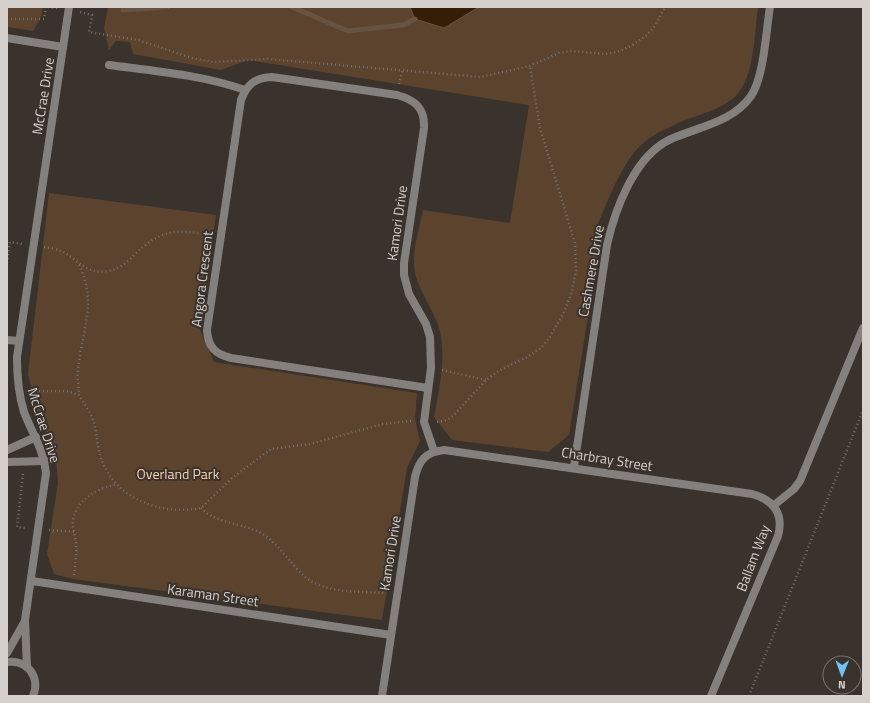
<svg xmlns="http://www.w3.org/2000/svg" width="870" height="703" font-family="'Titillium Web',sans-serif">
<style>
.green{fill:#5c432e}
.water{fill:#361e06;stroke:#665341}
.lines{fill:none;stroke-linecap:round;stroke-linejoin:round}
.stream{stroke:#665341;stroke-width:5}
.path{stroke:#78726c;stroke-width:2.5;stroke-dasharray:1 3;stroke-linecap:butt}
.minor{stroke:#84807d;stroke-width:8}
.tertiary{stroke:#84807d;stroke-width:8}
.labels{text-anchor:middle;stroke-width:4;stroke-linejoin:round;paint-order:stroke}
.street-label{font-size:14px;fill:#d5d0cc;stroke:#3a322c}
.park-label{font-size:14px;fill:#fad1af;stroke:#3a322c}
</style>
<rect width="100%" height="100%" fill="#3a322c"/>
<!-- green -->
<g class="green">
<path d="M7 7H43L41 17 33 31 7 27Z"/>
<path d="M108 7H758C754 35 755 83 731 100 717 110 699 115 683 121 667 128 652 134 639 147 619 168 606 206 594 233L601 235 569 435 548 452 452 440 434 417C439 389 446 360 440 332 435 311 420 294 415 273 411 253 419 230 423 210L510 223 529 105 248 60 221 70 133 54 130 42 116 41 109 50 104 28Z"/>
<path d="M49 193 216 215 200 330 214 362 417 393 415 419 420 441 407 468 382 620 73 579 54 574 47 554 58 483 56 458 36 408 28 374Z"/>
</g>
<!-- water -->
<path class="water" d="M410 7H479L444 28 415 19Z"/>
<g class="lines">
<!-- stream -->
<g class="stream">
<path d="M292 7 348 31 403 25 415 19"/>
<path d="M123 10 168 7"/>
</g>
<!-- path -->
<g class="path">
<path d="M48 7 58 8"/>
<path d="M80 12 92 15 89 32 138 40 192 58 213 62 268 59 480 77 530 66 559 53 570 51 606 54 617 52 631 46 648 34 655 26 665 7"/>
<path d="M7 19H44L46 7"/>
<path d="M399 84 403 69"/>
<path d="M44 247C49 248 55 248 59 250 78 258 84 275 108 271 118 270 128 262 134 255 162 229 173 229 210 235"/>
<path d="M7 263 10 242 22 244"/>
<path d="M79 265C98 302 81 333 78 371 77 379 79 387 79 395"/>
<path d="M442 370 486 380"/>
<path d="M31 391H66L79 395C84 404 91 413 94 422 97 433 97 445 100 455 112 498 161 516 201 508L232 478 271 449 310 444 383 424 412 421"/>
<path d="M437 422 447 420 453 416 486 380 500 370 527 357 541 348 550 337 564 312 572 292 576 270 575 243 540 128 530 66"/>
<path d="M23 474 17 527 26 528"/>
<path d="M201 508C215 523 241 523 259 532 278 542 288 561 303 575 323 594 359 591 385 593"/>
<path d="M49 530 75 532"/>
<path d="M74 575C75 564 77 554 76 544 76 537 72 529 73 522 75 500 98 488 117 484"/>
<path d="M749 696 863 410"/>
</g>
<!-- minor -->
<g class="minor">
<path d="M7 38 63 47"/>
<path d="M109 65C155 71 202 75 245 90"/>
<path d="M7 340 19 341"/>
<path d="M428 388 231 358C215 354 208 347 207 330L241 100C247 84 255 78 272 77L397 95C415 100 425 108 424 128L404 263V275L409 294 426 324 430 337 431 368 424 422 434 451"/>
<path d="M7 450 36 437"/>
<path d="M7 462 45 461"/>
<path d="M574 467 607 245C615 209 635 155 671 139 698 127 733 122 751 96 764 77 766 31 770 7"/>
<path d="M773 506 794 489 800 481 863 328"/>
<path d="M32 581 391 635"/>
<path d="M382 696 415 477C419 460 426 452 444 450L752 494C774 500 784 514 778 536L711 696"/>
</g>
<!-- tertiary -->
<g class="tertiary">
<path d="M7 653 25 621"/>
<path d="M7 662C27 659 41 677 33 696"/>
<path d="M27 667 25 620 46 473C44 450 32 433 24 412 18 393 17 376 17 357L69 7"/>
</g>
</g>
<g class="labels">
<!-- street labels -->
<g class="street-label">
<text transform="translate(43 96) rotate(-81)" y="5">McCrae Drive</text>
<text transform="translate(397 223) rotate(-82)" y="5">Kamori Drive</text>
<text transform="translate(591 271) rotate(-80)" y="5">Cashmere Drive</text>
<text transform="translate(202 279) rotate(-83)" y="5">Angora Crescent</text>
<text transform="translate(44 425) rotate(72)" y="5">McCrae Drive</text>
<text transform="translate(607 459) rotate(9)" y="5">Charbray Street</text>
<text transform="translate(390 553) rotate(-81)" y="5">Kamori Drive</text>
<text transform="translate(753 558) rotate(-69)" y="5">Ballam Way</text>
<text transform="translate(213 595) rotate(8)" y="5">Karaman Street</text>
</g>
<!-- park labels -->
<g class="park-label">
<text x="178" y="479">Overland Park</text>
</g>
</g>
<!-- border -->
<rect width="870" height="703" fill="none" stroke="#d5d0cc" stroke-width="16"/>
<!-- north arrow -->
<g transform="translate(842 675) rotate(181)"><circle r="19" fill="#3a322c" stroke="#78716c"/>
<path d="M0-3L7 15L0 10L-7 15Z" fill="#75c0f6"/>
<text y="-6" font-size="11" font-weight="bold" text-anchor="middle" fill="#d5d0cc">N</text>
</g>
</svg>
